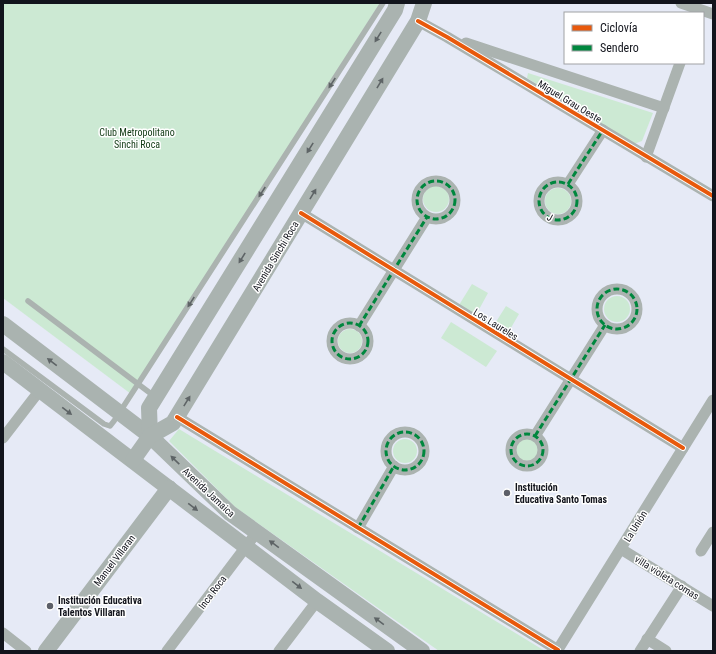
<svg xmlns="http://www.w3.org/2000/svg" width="716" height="654" font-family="'Roboto Condensed',sans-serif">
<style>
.green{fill:#cce9d3}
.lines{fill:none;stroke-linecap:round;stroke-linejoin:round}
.lane{stroke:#abb3b0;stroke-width:5.5}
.street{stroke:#abb3b0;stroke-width:11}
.secondary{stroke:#aab3b0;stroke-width:16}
.quiet{stroke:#00873e;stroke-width:3;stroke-dasharray:6 3;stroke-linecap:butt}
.cycleway-casing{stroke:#fff;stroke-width:6}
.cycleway{stroke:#e8590c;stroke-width:4}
.oneway{fill:#5e6466}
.poi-dot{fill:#5c5f68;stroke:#fff;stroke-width:1.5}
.labels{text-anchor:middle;stroke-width:3;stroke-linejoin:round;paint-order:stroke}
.street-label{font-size:10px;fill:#12141c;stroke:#fff}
.park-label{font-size:10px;fill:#0f3812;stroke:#fff}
.poi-label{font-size:10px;font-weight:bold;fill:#12141c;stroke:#fff;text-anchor:start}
</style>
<rect width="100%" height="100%" fill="#e6eaf6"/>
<!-- green -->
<g class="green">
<path d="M3 3H380L131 394 3 298Z"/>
<path d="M528 73 653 113 642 141 634 144 527 78Z"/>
<circle cx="436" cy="199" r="13"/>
<circle cx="558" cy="201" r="13"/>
<path d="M472 284 488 293 476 315 459 305Z"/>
<circle cx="617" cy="309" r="13"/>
<path d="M506 306 519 314 508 333 494 325Z"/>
<path d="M451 322 497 351 486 367 441 338Z"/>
<circle cx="350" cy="341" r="12"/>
<path d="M179 429 545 651H439L235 507 169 441Z"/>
<circle cx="405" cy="451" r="12"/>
<circle cx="527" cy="450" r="11"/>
</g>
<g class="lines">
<!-- lane -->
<g class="lane">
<path d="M28 301 154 396"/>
<path d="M3 349 104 424 110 426 114 421 138 384 383 3"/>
</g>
<!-- street -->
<g class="street">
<path d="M681 3 713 14"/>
<path d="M418 21 447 37 713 196"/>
<path d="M466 43 664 108"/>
<path d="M646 157 680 63"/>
<circle cx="436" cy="200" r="19"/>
<circle cx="558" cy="201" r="19"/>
<path d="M568 184 603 130"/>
<path d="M301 213 683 448"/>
<circle cx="617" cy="309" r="20"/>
<circle cx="350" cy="341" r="18"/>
<path d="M359 326 427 217"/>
<path d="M177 417 558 650"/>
<circle cx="405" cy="451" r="19"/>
<circle cx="527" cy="450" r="16"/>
<path d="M535 436 605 325"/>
<path d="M3 438 40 390"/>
<path d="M358 528 394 466"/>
<path d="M621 549 713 606"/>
<path d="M701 551 713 532"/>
<path d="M3 633 26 651"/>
<path d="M647 639 666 651"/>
<path d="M167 651 257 532"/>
<path d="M279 651 317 601"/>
<path d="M557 651 713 400"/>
<path d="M640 651 682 586"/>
</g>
<!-- secondary -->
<g class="secondary">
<path d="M3 324 150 436 230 513 422 651"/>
<path d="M3 362 317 601 387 651"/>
<path d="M150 436 149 408 395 10 397 3"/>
<path d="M133 460 150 436 173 423 418 21 424 3"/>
<path d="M46 651 169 488"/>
</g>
<!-- quiet -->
<g class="quiet">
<circle cx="436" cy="200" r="19"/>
<circle cx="558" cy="201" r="19"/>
<path d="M568 184 603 130"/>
<circle cx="617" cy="309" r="20"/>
<circle cx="350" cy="341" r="18"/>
<path d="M359 326 427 217"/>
<circle cx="405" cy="451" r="19"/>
<circle cx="527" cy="450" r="16"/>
<path d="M535 436 605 325"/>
<path d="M358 528 394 466"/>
</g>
<defs>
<g id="cycleway">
<path d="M418 21 447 37 713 196"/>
<path d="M301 213 683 448"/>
<path d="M177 417 558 650"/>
</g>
</defs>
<!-- cycleway casing -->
<use href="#cycleway" class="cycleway-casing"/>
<!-- cycleway -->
<use href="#cycleway" class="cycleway"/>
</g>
<!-- one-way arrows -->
<defs><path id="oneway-solid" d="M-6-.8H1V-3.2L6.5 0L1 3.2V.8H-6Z"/></defs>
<g class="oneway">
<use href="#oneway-solid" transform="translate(378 37) rotate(122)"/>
<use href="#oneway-solid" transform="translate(332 83) rotate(123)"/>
<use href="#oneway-solid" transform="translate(380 83) rotate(-59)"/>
<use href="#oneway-solid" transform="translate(310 148) rotate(122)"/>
<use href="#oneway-solid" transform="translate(262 192) rotate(123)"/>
<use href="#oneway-solid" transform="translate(313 194) rotate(-59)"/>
<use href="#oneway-solid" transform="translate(242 258) rotate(122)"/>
<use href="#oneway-solid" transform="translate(191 302) rotate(123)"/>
<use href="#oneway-solid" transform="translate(52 362) rotate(-143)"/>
<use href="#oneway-solid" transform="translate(187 401) rotate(-58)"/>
<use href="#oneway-solid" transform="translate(67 411) rotate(37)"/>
<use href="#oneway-solid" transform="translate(175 460) rotate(-136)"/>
<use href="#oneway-solid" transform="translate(193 507) rotate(37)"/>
<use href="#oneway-solid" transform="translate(274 544) rotate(-144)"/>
<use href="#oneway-solid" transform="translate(297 585) rotate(37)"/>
<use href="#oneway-solid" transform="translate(379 621) rotate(-144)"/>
</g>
<!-- markers -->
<g class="poi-dot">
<circle cx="507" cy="493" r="4"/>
<circle cx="50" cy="606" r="4"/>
</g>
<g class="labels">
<!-- street labels -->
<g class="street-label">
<text transform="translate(570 101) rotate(31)" y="4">Miguel Grau Oeste</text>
<text transform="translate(550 217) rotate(29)" y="4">J</text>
<text transform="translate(275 256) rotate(-59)" y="4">Avenida Sinchi Roca</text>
<text transform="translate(496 324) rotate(32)" y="4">Los Laureles</text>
<text transform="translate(209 492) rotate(43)" y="4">Avenida Jamaica</text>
<text transform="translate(635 526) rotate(-58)" y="4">La Unión</text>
<text transform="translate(114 560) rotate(-53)" y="4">Manuel Villaran</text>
<text transform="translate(667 577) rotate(32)" y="4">villa violeta comas</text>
<text transform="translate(212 592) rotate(-53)" y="4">Inca Roca</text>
</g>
<!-- park labels -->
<g class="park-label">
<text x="137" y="136">Club Metropolitano<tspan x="137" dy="12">Sinchi Roca</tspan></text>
</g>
<!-- poi labels -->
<g class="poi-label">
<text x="515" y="491">Institución<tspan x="515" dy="12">Educativa Santo Tomas</tspan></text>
<text x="58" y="604">Institución Educativa<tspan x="58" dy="12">Talentos Villaran</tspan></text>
</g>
</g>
<!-- border -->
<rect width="716" height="654" fill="none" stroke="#12141c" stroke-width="8"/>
<!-- legend -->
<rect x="564" y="12" width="140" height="52" fill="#ffffff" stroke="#a0a1a4"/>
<rect x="572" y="25" width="20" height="6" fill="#e8590c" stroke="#a0a1a4"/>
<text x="600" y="32" font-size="12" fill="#12141c">Ciclovía</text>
<rect x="572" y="45" width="20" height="6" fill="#00873e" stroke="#a0a1a4"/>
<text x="600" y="52" font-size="12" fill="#12141c">Sendero</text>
</svg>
